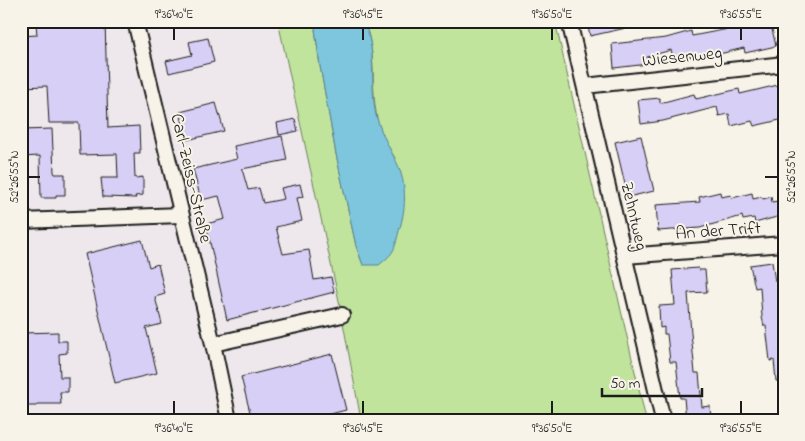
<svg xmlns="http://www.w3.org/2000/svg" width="805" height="441" font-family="'Indie Flower',sans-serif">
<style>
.built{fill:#eee8ec}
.green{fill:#c1e49d;stroke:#6e805c}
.water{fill:#7ec6de;stroke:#578290}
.building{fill:#d8cff7;stroke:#1c1c1c}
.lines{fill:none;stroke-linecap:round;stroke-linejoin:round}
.minor-casing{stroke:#1c1c1c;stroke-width:18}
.minor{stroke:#f7f3e8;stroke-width:14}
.ticks{fill:none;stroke:#1c1c1c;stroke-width:2}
.labels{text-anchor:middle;stroke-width:4;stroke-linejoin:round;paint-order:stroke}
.street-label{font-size:18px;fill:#1c1c1c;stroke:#f7f3e8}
.neatline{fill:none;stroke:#1c1c1c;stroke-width:2}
.ticks-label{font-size:12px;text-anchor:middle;fill:#1c1c1c}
</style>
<rect width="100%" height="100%" fill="#f7f3e8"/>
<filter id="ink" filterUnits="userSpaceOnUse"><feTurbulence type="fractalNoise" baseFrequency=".02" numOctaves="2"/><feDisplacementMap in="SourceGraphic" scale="10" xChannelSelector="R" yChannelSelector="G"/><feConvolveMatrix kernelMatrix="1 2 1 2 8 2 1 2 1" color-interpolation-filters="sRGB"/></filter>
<g filter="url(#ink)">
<!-- built -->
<path class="built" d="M21 21H278L339 301 361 420H21Z"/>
<!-- green -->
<path class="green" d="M278 21H320L315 29 320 66 336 154 356 246 363 265 395 158C386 145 378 128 376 112 371 83 377 48 363 21H555L646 420H361L339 301Z"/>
<!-- water -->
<path class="water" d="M320 21H363C378 50 369 84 376 115 380 130 387 143 394 157 407 180 407 206 399 231 394 251 395 252 379 265H363L356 246 336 154 320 66 315 29Z"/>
<!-- building -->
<g class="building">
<path d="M105 21 108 128 139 126 140 153H134L135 178 143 177V195L135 196 136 198 103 197 101 178H118L117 154 80 155 79 123H49L47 86 21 87V36L37 35 36 23Z"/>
<path d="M587 21H634L635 26 590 36Z"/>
<path d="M770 21 776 46 745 53 744 48 715 55V53L708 55 707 52 674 61 671 50 647 57 648 64 614 68 612 44 666 38 691 31 692 36Z"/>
<path d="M208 38 214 62 169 73 166 61 192 55 189 42Z"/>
<path d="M782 84 784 96 780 97 784 119 754 126 752 121 731 126 729 114 719 116 717 107 663 121 641 124 638 100 660 98V103L694 94 696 99 739 89 740 94Z"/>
<path d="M216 103 224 131 187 140 180 112Z"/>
<path d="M295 119 298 131 279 135 277 123Z"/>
<path d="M52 129 54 172 55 174H65V195H56V198H41L40 156 21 157V130Z"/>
<path d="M282 136 287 160 242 169 248 190 259 188 263 203 284 199 281 188 300 184 303 197 297 198 302 221 276 227 283 254 309 250 314 280 331 277 334 292 227 320 206 224 225 219 219 196 201 200 193 169 237 159 234 146Z"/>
<path d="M641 136 654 191 628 197 615 142Z"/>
<path d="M720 192 721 197 731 195 732 198 752 193 753 199 762 197 763 199 771 197 772 202 784 200V215L755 223 754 218 743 220 742 216 700 228 658 231 656 205 700 202 699 197Z"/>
<path d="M142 240 149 267 158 264 165 294 155 297 162 324 146 328 157 373 115 383 85 254Z"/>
<path d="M772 262 775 281 778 280 780 296H784V381H776L774 360 770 361 766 326H764L762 317 760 287 755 288 750 265Z"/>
<path d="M698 268 699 270H705L707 292 688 293 691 333 695 373H699L702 407 710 406 711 420H686L684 398H680L676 362H670L667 334H664V327L660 328 659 306 675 305 672 270Z"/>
<path d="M58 332V341H67V353L59 354 60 377H68V392H60L61 404H37L36 406H21V333Z"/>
<path d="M332 354 346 410 307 420H252L241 377Z"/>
</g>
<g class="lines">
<defs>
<g id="minor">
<path d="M135 21 213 344 229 420"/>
<path d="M569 21 663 420"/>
<path d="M585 86 784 64"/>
<path d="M21 221 181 215"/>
<path d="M625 256 784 244"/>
<path d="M213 344 342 315"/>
</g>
</defs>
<!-- minor casing -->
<use href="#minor" class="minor-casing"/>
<!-- minor -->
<use href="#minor" class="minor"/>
</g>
</g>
<!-- ticks -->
<path class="ticks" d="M174 28V40M363 28V40M552 28V40M741 28V40M28 177H40M765 177H778M174 401V414M363 401V414M552 401V414M741 401V414"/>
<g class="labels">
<!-- street labels -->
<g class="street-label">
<text transform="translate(682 56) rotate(-6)" y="6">Wiesenweg</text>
<text transform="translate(192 178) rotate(77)" y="6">Carl-Zeiss-Straße</text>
<text transform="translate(635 216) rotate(77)" y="6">Zehntweg</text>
<text transform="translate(718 230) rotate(-4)" y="6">An der Trift</text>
</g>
</g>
<!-- margin -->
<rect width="805" height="441" fill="none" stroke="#f7f3e8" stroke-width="55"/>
<!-- scale -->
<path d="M602 388v8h100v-8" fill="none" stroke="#1c1c1c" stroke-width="2.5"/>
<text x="610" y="388" font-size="15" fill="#1c1c1c" stroke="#f7f3e8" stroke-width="4" paint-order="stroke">50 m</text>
<rect x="28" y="28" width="750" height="386" class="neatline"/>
<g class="ticks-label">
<text x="174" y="18">9°36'40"E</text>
<text x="363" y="18">9°36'45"E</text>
<text x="552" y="18">9°36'50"E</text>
<text x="741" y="18">9°36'55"E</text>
<text transform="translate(14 177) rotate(-90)" y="4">52°26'55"N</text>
<text transform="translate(791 177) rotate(-90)" y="4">52°26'55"N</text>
<text x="174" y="432">9°36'40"E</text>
<text x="363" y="432">9°36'45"E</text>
<text x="552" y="432">9°36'50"E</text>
<text x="741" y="432">9°36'55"E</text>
</g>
</svg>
